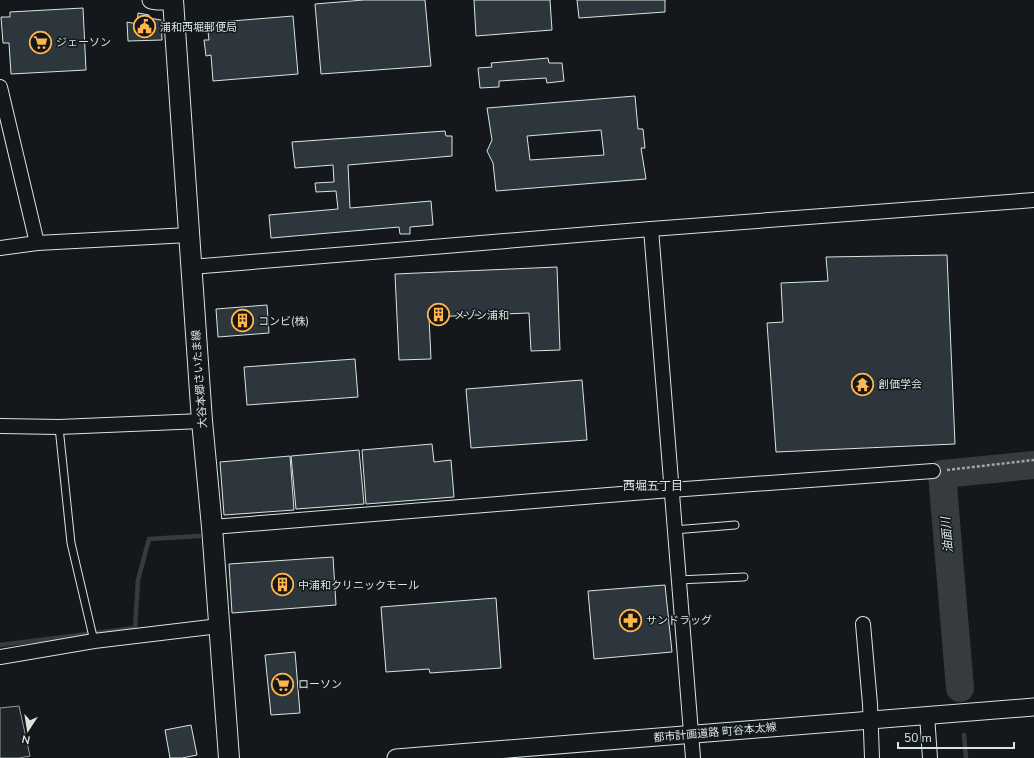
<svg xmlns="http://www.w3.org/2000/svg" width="1034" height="758" font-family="'Nunito Sans','Noto Sans JP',sans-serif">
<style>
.green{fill:#202428;stroke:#939e99}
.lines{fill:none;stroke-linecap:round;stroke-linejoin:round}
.stream{stroke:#363b3e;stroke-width:4.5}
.river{stroke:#363b3e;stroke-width:28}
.building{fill:#2c363c;stroke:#d8e6dc;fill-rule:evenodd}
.service-casing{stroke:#d8e6dc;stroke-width:9}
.minor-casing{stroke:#d8e6dc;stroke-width:16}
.tertiary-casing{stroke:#d8e6dc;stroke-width:19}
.secondary-casing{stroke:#d8e6dc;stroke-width:22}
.path{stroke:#9da8a2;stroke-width:2.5;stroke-dasharray:3 2;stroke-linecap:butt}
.service{stroke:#14181c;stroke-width:7}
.minor{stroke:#14181c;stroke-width:14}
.tertiary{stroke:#14181c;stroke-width:17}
.secondary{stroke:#14181c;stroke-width:20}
.labels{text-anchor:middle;stroke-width:3;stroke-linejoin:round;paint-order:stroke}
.poi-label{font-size:11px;fill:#d8e6dc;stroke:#14181c;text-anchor:start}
.street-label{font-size:11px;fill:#d8e6dc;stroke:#14181c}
.neighbourhood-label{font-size:12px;fill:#d8e6dc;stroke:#14181c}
.water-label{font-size:12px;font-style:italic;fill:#d8e6dc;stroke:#14181c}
</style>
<rect width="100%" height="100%" fill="#14181c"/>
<!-- green -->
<path class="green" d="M19 706 30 756 19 758H0V708Z"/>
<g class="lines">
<!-- stream -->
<g class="stream">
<path d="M936 481 942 480"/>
<path d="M0 645 135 628 138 580 149 539 199 536"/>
<path d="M964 735 966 758"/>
</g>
<!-- river -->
<path class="river" d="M960 688 942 474 1034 465"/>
</g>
<!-- building -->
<g class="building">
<path d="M364 0H425L431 66 321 74 315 4Z"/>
<path d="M474 0H550L552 30 476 36Z"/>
<path d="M577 0H665V12L579 18Z"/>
<path d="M83 8 86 70 11 74 9 43H3L1 17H10V12Z"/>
<path d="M138 13 149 15V18L161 20 162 40 128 41 127 22 137 24Z"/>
<path d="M293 16 298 74 213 81 211 55 206 56 204 40H209L207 23Z"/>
<path d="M548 58 549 63H562L564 81 547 83 546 78 499 81V87L480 88 478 68 492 67 491 63Z"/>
<path d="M635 96 638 129H643L645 148H641L646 179 496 191 493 163 487 151 492 140 487 108ZM601 130 604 155 530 160 527 136Z"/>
<path d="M445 131 446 136H452V156L348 165 350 208 431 201 433 225 410 227V234H400L399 227 271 238 269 215 338 209 336 191 316 192 315 183 334 182 333 165 295 168 292 142Z"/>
<path d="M947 255 955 444 776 452 767 323 783 322 781 283 828 281 826 257Z"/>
<path d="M557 267 560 350 531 351 529 313 429 317 431 359 399 360 395 274Z"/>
<path d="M267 305 269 333 218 337 216 309Z"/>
<path d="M355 359 358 397 247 405 244 367Z"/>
<path d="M582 380 587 440 471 448 466 389Z"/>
<path d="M432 444 434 462 451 460 454 497 366 504 362 450Z"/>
<path d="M359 450 364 504 296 509 291 456Z"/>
<path d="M290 456 294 510 224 515 220 462Z"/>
<path d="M333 557 336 605 232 613 229 564Z"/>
<path d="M665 585 672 652 594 659 588 591Z"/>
<path d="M496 598 501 668 430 673 429 669 386 672 381 607Z"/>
<path d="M295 652 300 713 271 715 265 655Z"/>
<path d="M191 725 197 755 182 758H170L165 730Z"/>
</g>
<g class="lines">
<defs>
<g id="service">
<path d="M59 427 71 543 94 641"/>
<path d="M674 530 735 525"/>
<path d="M678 580 744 577"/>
</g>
<g id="minor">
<path d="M0 87 37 243"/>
<path d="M651 229 693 758"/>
<path d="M0 248 37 243 189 235"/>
<path d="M191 267 651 229 1034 200"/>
<path d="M0 426 59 427 202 421"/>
<path d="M212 527 671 490 933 471"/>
<path d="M863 624 870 704 872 758"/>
<path d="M0 657 94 641 219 626"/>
<path d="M927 715 930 758"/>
</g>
<g id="tertiary">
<path d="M151 0 158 1H173"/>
<path d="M396 758 1034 707"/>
</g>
<path id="secondary" d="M173 0 202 421 212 527 229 758"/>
</defs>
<!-- service casing -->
<use href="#service" class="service-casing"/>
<!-- minor casing -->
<use href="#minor" class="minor-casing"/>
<!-- tertiary casing -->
<use href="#tertiary" class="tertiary-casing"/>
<!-- secondary casing -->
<use href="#secondary" class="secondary-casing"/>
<!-- path -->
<path class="path" d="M947 470 1034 460"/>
<!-- service -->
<use href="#service" class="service"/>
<!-- minor -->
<use href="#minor" class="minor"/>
<!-- tertiary -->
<use href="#tertiary" class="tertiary"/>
<!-- secondary -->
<use href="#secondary" class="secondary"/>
</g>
<!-- icons -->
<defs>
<symbol id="civic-ring" viewBox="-11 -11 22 22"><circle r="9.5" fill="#14181c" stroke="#ffb74d" stroke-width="1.5"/><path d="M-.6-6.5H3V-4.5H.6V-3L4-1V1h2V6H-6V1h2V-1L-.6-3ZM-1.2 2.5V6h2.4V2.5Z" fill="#ffb74d"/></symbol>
<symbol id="supermarket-ring" viewBox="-11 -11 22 22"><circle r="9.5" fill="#14181c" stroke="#ffb74d" stroke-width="1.5"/><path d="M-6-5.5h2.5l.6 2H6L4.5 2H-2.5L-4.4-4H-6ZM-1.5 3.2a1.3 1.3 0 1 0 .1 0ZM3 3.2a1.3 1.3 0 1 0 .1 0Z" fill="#ffb74d"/></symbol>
<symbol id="building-ring" viewBox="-11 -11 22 22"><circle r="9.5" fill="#14181c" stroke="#ffb74d" stroke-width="1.5"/><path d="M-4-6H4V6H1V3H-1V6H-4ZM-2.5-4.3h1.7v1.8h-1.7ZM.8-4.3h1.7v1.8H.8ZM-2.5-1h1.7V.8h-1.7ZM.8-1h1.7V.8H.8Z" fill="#ffb74d"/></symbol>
<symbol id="temple-ring" viewBox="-11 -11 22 22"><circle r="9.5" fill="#14181c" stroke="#ffb74d" stroke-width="1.5"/><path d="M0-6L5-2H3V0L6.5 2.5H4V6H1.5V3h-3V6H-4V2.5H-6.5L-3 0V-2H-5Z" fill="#ffb74d"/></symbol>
<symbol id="pharmacy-ring" viewBox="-11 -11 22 22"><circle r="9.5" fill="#14181c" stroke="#ffb74d" stroke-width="1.5"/><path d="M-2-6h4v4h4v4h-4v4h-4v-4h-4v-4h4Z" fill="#ffb74d"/></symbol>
</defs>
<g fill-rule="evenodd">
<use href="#civic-ring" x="132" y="14" width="25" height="25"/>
<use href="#supermarket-ring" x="28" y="30" width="25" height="25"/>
<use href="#building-ring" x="426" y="302" width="25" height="25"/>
<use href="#building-ring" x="230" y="308" width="25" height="25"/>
<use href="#temple-ring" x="850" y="372" width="25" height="25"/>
<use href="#building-ring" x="270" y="572" width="25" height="25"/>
<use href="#pharmacy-ring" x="618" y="608" width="25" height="25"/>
<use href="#supermarket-ring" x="270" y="672" width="25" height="25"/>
</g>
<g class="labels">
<!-- poi labels -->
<g class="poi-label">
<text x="160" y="31">浦和西堀郵便局</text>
<text x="56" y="46">ジェーソン</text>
<text x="454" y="319">メゾン浦和</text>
<text x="258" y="325">コンビ(株)</text>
<text x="878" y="388">創価学会</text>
<text x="298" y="589">中浦和クリニックモール</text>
<text x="646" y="624">サンドラッグ</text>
<text x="298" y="688">ローソン</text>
</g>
<!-- street labels -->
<g class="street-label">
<text transform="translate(199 379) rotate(-94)" y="4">大谷本郷さいたま線</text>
<text transform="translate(715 732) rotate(-5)" y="4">都市計画道路 町谷本太線</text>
</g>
<!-- neighbourhood labels -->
<g class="neighbourhood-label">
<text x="653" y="490">西堀五丁目</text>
</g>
<!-- water labels -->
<g class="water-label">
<text transform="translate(947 535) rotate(-95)" y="4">油面川</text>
</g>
</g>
<!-- north arrow -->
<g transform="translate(28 730) rotate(192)" stroke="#14181c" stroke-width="3" paint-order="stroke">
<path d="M0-3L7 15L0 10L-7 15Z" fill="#d8e6dc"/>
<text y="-6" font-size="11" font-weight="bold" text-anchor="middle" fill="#d8e6dc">N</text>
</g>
<!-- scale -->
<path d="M898 742v6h116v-6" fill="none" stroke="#d8e6dc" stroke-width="2"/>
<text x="904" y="742" font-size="12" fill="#d8e6dc" stroke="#14181c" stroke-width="3" paint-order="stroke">50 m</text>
</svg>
